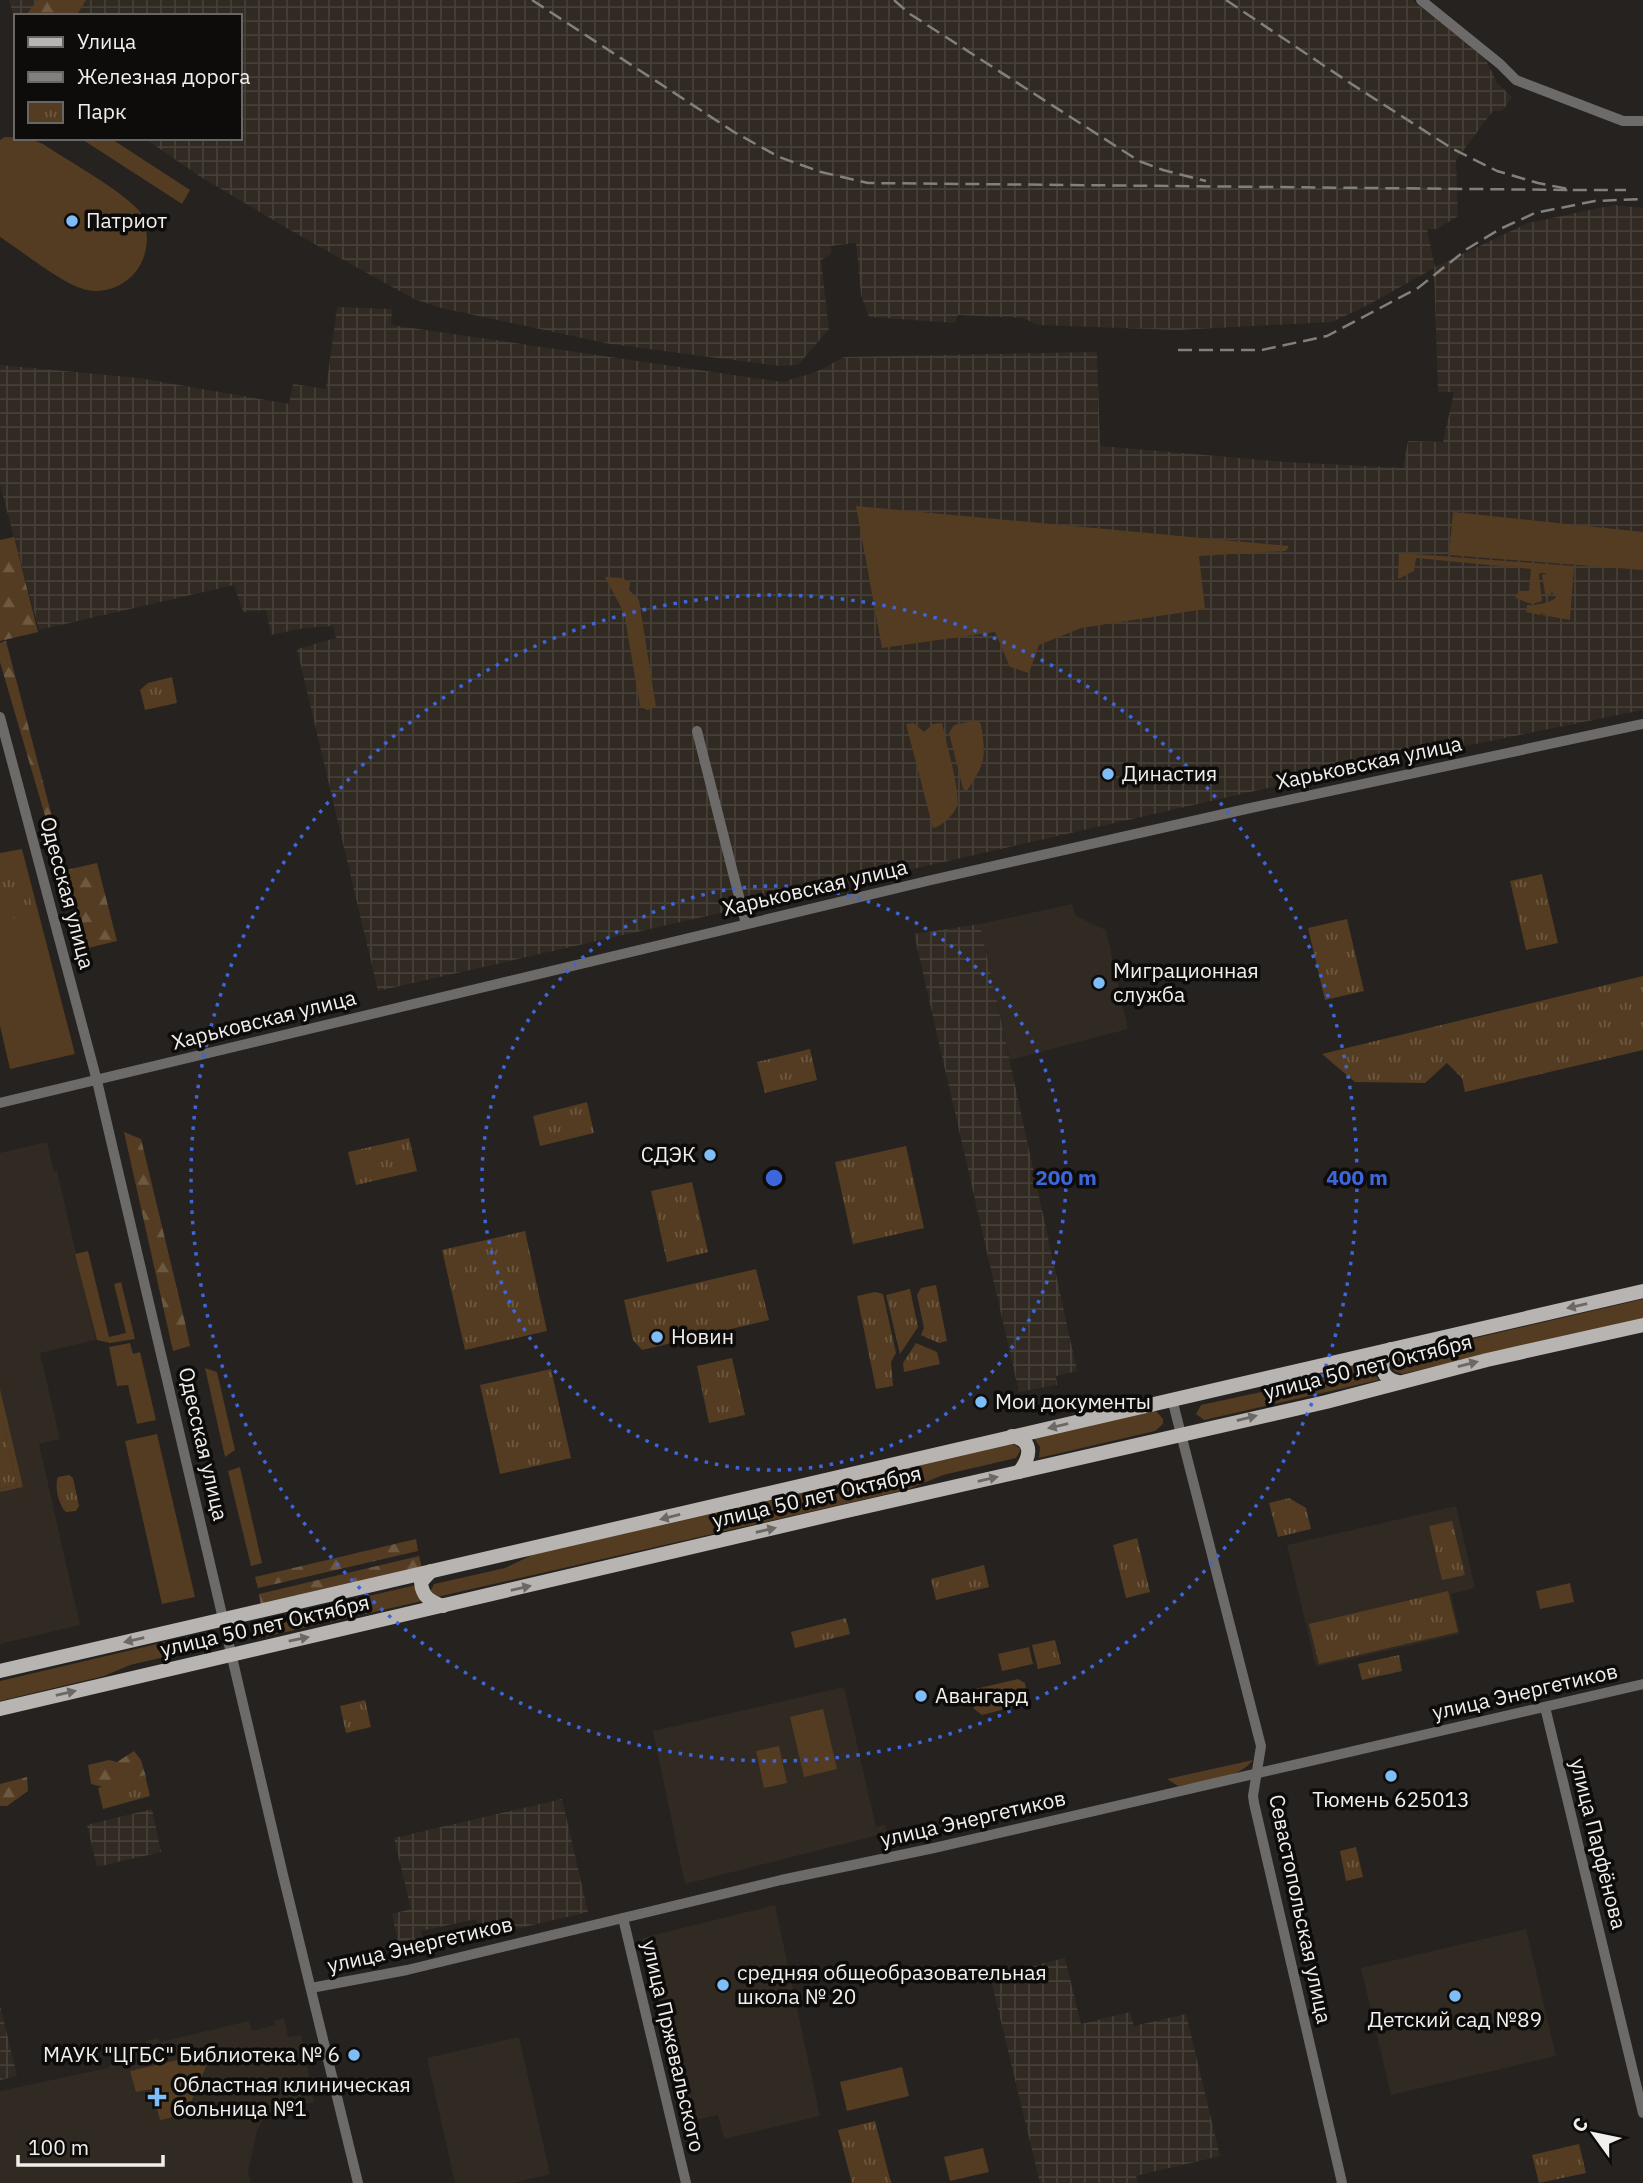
<svg xmlns="http://www.w3.org/2000/svg" width="1643" height="2183" font-family="'IBM Plex Sans',sans-serif">
<style>
.built{fill:#312a23}
.industrial{fill:url(#industrial-grid)}
.green{fill:#543c22}
.forest{fill:url(#forest-firs)}
.park{fill:url(#park-tufts)}
.lines{fill:none;stroke-linecap:round;stroke-linejoin:round}
.minor{stroke:#6c6b69;stroke-width:10}
.major{stroke:#b8b4b1;stroke-width:14}
.rail{stroke:#82807d;stroke-width:2.5;stroke-dasharray:14 7;stroke-linecap:butt}
.oneway{fill:#6b6866}
.ring{fill:none;stroke:#3d66db;stroke-width:3.5;stroke-dasharray:3.5 7}
.poi-dot{fill:#7fbdf9;stroke:#0d0c0a;stroke-width:2.5}
.labels{text-anchor:middle;stroke-width:7;stroke-linejoin:round;paint-order:stroke}
.poi-label{font-size:21px;fill:#f1efed;stroke:#0d0c0a;text-anchor:start}
.street-label{font-size:21px;fill:#f1efed;stroke:#0d0c0a}
.centre{fill:#3d66db;stroke:#0d0c0a;stroke-width:3.5}
.ring-label{font-size:21px;text-anchor:middle;font-weight:bold;fill:#3d66db;stroke:#0d0c0a;stroke-width:7;stroke-linejoin:round;paint-order:stroke}
</style>
<defs>
<pattern id="industrial-grid" width="8" height="8" patternUnits="userSpaceOnUse" patternTransform="scale(1.75)"><rect width="8" height="8" fill="#312a23"/><path d="M0 4h8M4 0v8" fill="none" stroke="#453f38"/></pattern>
<pattern id="forest-firs" width="22" height="20" patternUnits="userSpaceOnUse" patternTransform="scale(1.75)"><rect width="22" height="20" fill="#543c22"/><path d="M5 1l3.5 6h-7zM16 11l3.5 6h-7z" fill="#6d5842"/></pattern>
<pattern id="park-tufts" width="24" height="20" patternUnits="userSpaceOnUse" patternTransform="scale(1.75)"><rect width="24" height="20" fill="#543c22"/><path d="M3 7l-1-3M5 7V3M7 7l1-3M15 17l-1-3M17 17v-4M19 17l1-3" fill="none" stroke="#6d5842"/></pattern>
</defs>
<rect width="100%" height="100%" fill="#25221f"/>
<!-- built -->
<g class="built">
<path d="M1072 904 1076 916 1106 930 1128 1029 1010 1060 980 924Z"/>
<path d="M47 1142 54 1172 57 1171 96 1340 40 1353 60 1439 39 1444 80 1625 0 1644V1153Z"/>
<path d="M1456 1506 1475 1588 1451 1594 1460 1634 1316 1667 1287 1545Z"/>
<path d="M844 1687 876 1827 885 1825 887 1833 685 1884 653 1731Z"/>
<path d="M775 1905 820 2116 724 2139 718 2115 686 2122 642 1938Z"/>
<path d="M1526 1929 1556 2056 1391 2095 1361 1968Z"/>
<path d="M284 2018 288 2037 301 2035 314 2102 266 2114 257 2131 248 2171 251 2183H0V2091L108 2068 125 2050 146 2045V2041L158 2038 160 2042 249 2021 252 2031 275 2025 274 2021Z"/>
<path d="M519 2037 550 2174 512 2183H455L427 2058Z"/>
</g>
<!-- industrial -->
<g class="industrial">
<path d="M9 0H1412L1485 58 1497 83 1512 97 1502 111H1493L1456 160 1458 216 1437 229H1427L1435 267 1528 223 1614 205 1643 208V710L1347 770 378 991 297 649 336 638 333 626 304 628 271 635 266 610 243 612 234 585 39 630 0 485V365L139 378 289 404 293 384 326 389 337 307 392 309 391 325 782 382 816 372 844 357 1097 352 1100 446 1286 462 1403 468 1408 441 1443 442 1454 392H1438L1434 268 1368 305 1332 322 1177 330 1038 325 1023 318 958 315 955 323 869 317 861 295 856 243 831 246V254L821 260 829 329 798 365 780 366 610 344 441 308 414 299 302 237 201 177 144 138H240V16H16V24Z"/>
<path d="M980 924 1077 1371 1056 1376 1057 1385 1019 1392 914 934Z"/>
<path d="M562 1799 588 1912 481 1937 476 1919 421 1931 425 1951 401 1957 392 1914 411 1909 394 1838Z"/>
<path d="M152 1809 161 1852 97 1867 87 1825Z"/>
<path d="M1065 1958 1081 2024 1130 2012 1134 2026 1186 2014 1220 2156 1136 2176 1138 2183H1040L990 1976Z"/>
<path d="M0 2005 17 2076 0 2080Z"/>
</g>
<!-- green -->
<g class="green">
<path d="M5 137 28 138 43 144C65 159 126 193 140 212 148 226 149 244 143 259 135 280 111 295 87 290 63 285 22 251 0 237V140Z"/>
<path d="M80 138H110L190 190 182 204Z"/>
<path d="M856 506 1289 546 1286 551 1199 556 1205 609 1081 628 1039 645 1029 673 1010 667 995 632 882 648Z"/>
<path d="M1453 512 1643 532V570L1449 555Z"/>
<path d="M1399 553 1574 566 1570 620 1542 615 1543 612 1540 615 1526 612 1527 605C1535 606 1551 602 1556 598L1552 592 1546 599 1542 575 1548 573H1540L1539 575 1542 601 1532 604 1515 598 1519 591H1529L1531 569 1416 558 1414 571 1398 579Z"/>
<path d="M605 577 623 578 630 583 629 590 639 600 656 707 647 710 640 706 624 613Z"/>
<path d="M976 720 981 724C986 759 986 761 967 791L963 789 949 733 954 725Z"/>
<path d="M914 723 924 732 933 724 942 723C945 739 961 793 957 806 953 816 942 826 933 828L906 724Z"/>
<path d="M22 849 75 1054 10 1069 0 1026V853Z"/>
<path d="M88 1251 109 1337 126 1333 114 1284 121 1282 135 1339 110 1343 97 1340 75 1254Z"/>
<path d="M1643 1299V1318L1402 1374 1394 1371 1392 1362 1398 1356Z"/>
<path d="M130 1343 133 1354 140 1352 156 1420 137 1424 128 1385 117 1386 109 1347Z"/>
<path d="M1374 1360 1372 1371 1379 1380 1204 1420 1196 1414 1201 1405 1261 1392 1293 1379Z"/>
<path d="M205 1368 217 1372 235 1450 225 1457Z"/>
<path d="M0 1389 23 1487 0 1492V1489L17 1485 2 1418H0Z"/>
<path d="M1151 1411H1156L1163 1419V1424L1155 1431 1039 1458 1040 1447 1034 1438Z"/>
<path d="M157 1434 195 1597 162 1604 125 1441Z"/>
<path d="M1012 1443 1021 1449 1016 1458 943 1475 909 1489 437 1597 430 1592 434 1584 505 1568 534 1554Z"/>
<path d="M240 1467 262 1563 251 1566 228 1471Z"/>
<path d="M1570 1583 1574 1602 1540 1609 1536 1591Z"/>
<path d="M416 1585V1594L422 1601 260 1638 253 1633 258 1626 321 1612 347 1601Z"/>
<path d="M208 1632 216 1638 212 1646 130 1665 104 1676 0 1701V1681Z"/>
<path d="M1029 1647 1033 1664 1002 1671 998 1654Z"/>
<path d="M1018 1679 1025 1683 1028 1698 1025 1704 982 1715 974 1709 971 1696 975 1689Z"/>
<path d="M823 1709 837 1769 804 1777 790 1717Z"/>
<path d="M779 1746 787 1783 764 1788 756 1751Z"/>
<path d="M1253 1760C1238 1780 1201 1781 1178 1786L1167 1779Z"/>
<path d="M212 2052 186 2114 160 2120 152 2089 136 2092 130 2071Z"/>
<path d="M902 2067 909 2096 847 2111 840 2082Z"/>
<path d="M983 2148 989 2172 950 2181 944 2157Z"/>
</g>
<!-- forest -->
<g class="forest">
<path d="M37 0H86L76 16H26Z"/>
<path d="M14 537 38 632 0 641V540Z"/>
<path d="M6 641 66 870 97 863 117 941 84 949 0 662V643Z"/>
<path d="M124 1132 141 1139 184 1318 190 1346 173 1351Z"/>
<path d="M416 1539 418 1551 258 1588 255 1577Z"/>
<path d="M419 1556 422 1568 261 1606 259 1594Z"/>
<path d="M134 1751 141 1760 146 1777 107 1788 91 1784 88 1765 109 1760 117 1762Z"/>
<path d="M27 1777 28 1791 7 1806H0V1784Z"/>
</g>
<!-- park -->
<g class="park">
<path d="M172 677 177 703 145 710 140 690 148 683Z"/>
<path d="M21 870 34 912 13 918 0 876Z"/>
<path d="M1542 874 1558 943 1526 950 1510 881Z"/>
<path d="M1347 919 1364 991 1325 1000 1308 928Z"/>
<path d="M1643 976V1050L1465 1092 1462 1078 1447 1063 1425 1083 1355 1082 1322 1054Z"/>
<path d="M810 1049 817 1080 765 1093 757 1062Z"/>
<path d="M587 1102 594 1133 540 1146 533 1116Z"/>
<path d="M409 1138 417 1171 356 1185 348 1152Z"/>
<path d="M906 1146 924 1228 853 1244 835 1162Z"/>
<path d="M692 1182 708 1252 667 1262 651 1191Z"/>
<path d="M525 1231 547 1331 465 1350 442 1250Z"/>
<path d="M756 1269 769 1320 642 1350 633 1340 624 1300Z"/>
<path d="M936 1285 947 1341 939 1343 921 1335 924 1328 917 1295 921 1288Z"/>
<path d="M910 1289 918 1327 900 1354 886 1295Z"/>
<path d="M875 1292 883 1294 896 1353 891 1362 893 1386 876 1389 857 1296Z"/>
<path d="M916 1343 937 1352 940 1364 904 1372 903 1363Z"/>
<path d="M732 1358 745 1415 709 1423 697 1366Z"/>
<path d="M551 1369 571 1458 500 1474 480 1385Z"/>
<path d="M0 1418H2L17 1485 0 1489Z"/>
<path d="M69 1475 73 1478 79 1506 76 1511 66 1512C59 1506 54 1486 58 1477Z"/>
<path d="M1289 1498 1306 1508 1311 1529 1278 1537 1269 1503Z"/>
<path d="M1452 1521 1465 1575 1442 1580 1429 1526Z"/>
<path d="M1137 1538 1150 1592 1126 1598 1113 1545Z"/>
<path d="M984 1565 989 1587 936 1600 931 1579Z"/>
<path d="M1448 1591 1458 1632 1319 1664 1309 1624Z"/>
<path d="M846 1618 850 1634 795 1648 791 1632Z"/>
<path d="M1055 1640 1061 1664 1038 1669 1032 1645Z"/>
<path d="M1399 1655 1402 1671 1362 1680 1358 1664Z"/>
<path d="M365 1700 371 1727 346 1733 340 1706Z"/>
<path d="M145 1775 150 1796 103 1809 98 1788Z"/>
<path d="M1356 1847 1363 1877 1346 1881 1340 1851Z"/>
<path d="M875 2121 891 2183H852L838 2130Z"/>
<path d="M1579 2144 1586 2173 1539 2183 1532 2155Z"/>
</g>
<g class="lines">
<!-- minor -->
<g class="minor">
<path d="M1421 0 1500 64 1516 80 1623 121H1643"/>
<path d="M0 717 97 1081 283 1875 358 2183"/>
<path d="M697 731 746 924"/>
<path d="M0 1103 927 881 1246 809 1643 724"/>
<path d="M1172 1399 1261 1746 1253 1796 1254 1803 1342 2183"/>
<path d="M1545 1707 1643 2113"/>
<path d="M623 1918 686 2183"/>
<path d="M311 1988 407 1970 781 1880 934 1848 1643 1684"/>
</g>
<!-- major -->
<g class="major">
<path d="M1391 1349C1378 1361 1379 1378 1398 1382"/>
<path d="M1012 1436C1035 1441 1030 1458 1019 1472"/>
<path d="M431 1571 421 1582C422 1597 430 1601 443 1606"/>
<path d="M0 1671 1643 1291"/>
<path d="M0 1709 838 1513 1326 1402 1487 1360 1643 1325"/>
</g>
<!-- rail -->
<g class="rail">
<path d="M532 0 734 132 779 157 821 172 868 183 1573 190"/>
<path d="M894 0 910 14 1139 161 1163 170 1206 181"/>
<path d="M1226 0 1350 83 1453 149 1497 171 1538 183 1573 190H1626"/>
<path d="M1178 350H1262L1327 336 1418 288 1467 249 1500 229 1535 213 1595 201 1643 199"/>
</g>
</g>
<!-- one-way arrows -->
<defs><path id="oneway-solid" d="M-6-.8H1V-3.2L6.5 0L1 3.2V.8H-6Z" transform="scale(1.75)"/></defs>
<g class="oneway">
<use href="#oneway-solid" transform="translate(1577 1306) rotate(167)"/>
<use href="#oneway-solid" transform="translate(1468 1364) rotate(-14)"/>
<use href="#oneway-solid" transform="translate(1247 1418) rotate(-14)"/>
<use href="#oneway-solid" transform="translate(1058 1426) rotate(167)"/>
<use href="#oneway-solid" transform="translate(988 1479) rotate(-13)"/>
<use href="#oneway-solid" transform="translate(670 1517) rotate(166)"/>
<use href="#oneway-solid" transform="translate(766 1530) rotate(-13)"/>
<use href="#oneway-solid" transform="translate(521 1588) rotate(-13)"/>
<use href="#oneway-solid" transform="translate(299 1639) rotate(-12)"/>
<use href="#oneway-solid" transform="translate(134 1640) rotate(167)"/>
<use href="#oneway-solid" transform="translate(66 1693) rotate(-13)"/>
</g>
<!-- distance rings -->
<g class="ring">
<circle cx="774" cy="1178" r="292"/>
<circle cx="774" cy="1178" r="583"/>
</g>
<!-- markers -->
<g class="poi-dot">
<circle cx="72" cy="221" r="7"/>
<circle cx="1108" cy="774" r="7"/>
<circle cx="1099" cy="983" r="7"/>
<circle cx="710" cy="1155" r="7"/>
<circle cx="657" cy="1337" r="7"/>
<circle cx="981" cy="1402" r="7"/>
<circle cx="921" cy="1696" r="7"/>
<circle cx="1391" cy="1776" r="7"/>
<circle cx="723" cy="1985" r="7"/>
<circle cx="1455" cy="1996" r="7"/>
<circle cx="354" cy="2055" r="7"/>
<path d="M153.5 2086.5h7v7h7v7h-7v7h-7v-7h-7v-7h7z"/>
</g>
<g class="labels">
<!-- poi labels -->
<g class="poi-label">
<text x="86" y="228">Патриот</text>
<text x="1122" y="781">Династия</text>
<text x="1113" y="978">Миграционная<tspan x="1113" dy="24">служба</tspan></text>
<text x="696" y="1162" text-anchor="end">СДЭК</text>
<text x="671" y="1344">Новин</text>
<text x="995" y="1409">Мои документы</text>
<text x="935" y="1703">Авангард</text>
<text x="1391" y="1807" text-anchor="middle">Тюмень 625013</text>
<text x="737" y="1980">средняя общеобразовательная<tspan x="737" dy="24">школа № 20</tspan></text>
<text x="1455" y="2027" text-anchor="middle">Детский сад №89</text>
<text x="340" y="2062" text-anchor="end">МАУК "ЦГБС" Библиотека № 6</text>
<text x="173" y="2092">Областная клиническая<tspan x="173" dy="24">больница №1</tspan></text>
</g>
<!-- street labels -->
<g class="street-label">
<text transform="translate(1369 763) rotate(-12)" y="7">Харьковская улица</text>
<text transform="translate(815 888) rotate(-13)" y="7">Харьковская улица</text>
<text transform="translate(67 893) rotate(75)" y="7">Одесская улица</text>
<text transform="translate(264 1020) rotate(-14)" y="7">Харьковская улица</text>
<text transform="translate(1368 1367) rotate(-14)" y="7">улица 50 лет Октября</text>
<text transform="translate(203 1444) rotate(77)" y="7">Одесская улица</text>
<text transform="translate(817 1497) rotate(-13)" y="7">улица 50 лет Октября</text>
<text transform="translate(265 1626) rotate(-13)" y="7">улица 50 лет Октября</text>
<text transform="translate(1525 1692) rotate(-13)" y="7">улица Энергетиков</text>
<text transform="translate(973 1819) rotate(-13)" y="7">улица Энергетиков</text>
<text transform="translate(1598 1844) rotate(76)" y="7">улица Парфёнова</text>
<text transform="translate(1300 1909) rotate(78)" y="7">Севастопольская улица</text>
<text transform="translate(420 1945) rotate(-13)" y="7">улица Энергетиков</text>
<text transform="translate(673 2046) rotate(77)" y="7">улица Пржевальского</text>
</g>
</g>
<circle cx="774" cy="1178" r="10" class="centre"/>
<g class="ring-label">
<text x="1066" y="1185">200 m</text>
<text x="1357" y="1185">400 m</text>
</g>
<!-- legend -->
<rect x="14" y="14" width="228" height="126" fill="#0d0c0a" stroke="#686765" stroke-width="2"/>
<rect x="28" y="37" width="35" height="10" fill="#b8b4b1" stroke="#686765" stroke-width="2"/>
<text x="77" y="49" font-size="21" fill="#f1efed">Улица</text>
<rect x="28" y="72" width="35" height="10" fill="#82807d" stroke="#686765" stroke-width="2"/>
<text x="77" y="84" font-size="21" fill="#f1efed">Железная дорога</text>
<rect x="28" y="102" width="35" height="21" fill="url(#park-tufts)" stroke="#686765" stroke-width="2"/>
<text x="77" y="119" font-size="21" fill="#f1efed">Парк</text>
<!-- north arrow -->
<g transform="translate(1594 2134) rotate(303)" stroke="#0d0c0a" stroke-width="5" paint-order="stroke">
<path d="M0-5L12 26L0 18L-12 26Z" fill="#f1efed"/>
<text y="-10" font-size="19" font-weight="bold" text-anchor="middle" fill="#f1efed">С</text>
</g>
<!-- scale -->
<path d="M18 2155v10h145v-10" fill="none" stroke="#f1efed" stroke-width="3.5"/>
<text x="28" y="2155" font-size="21" fill="#f1efed" stroke="#0d0c0a" stroke-width="5" paint-order="stroke">100 m</text>
</svg>
